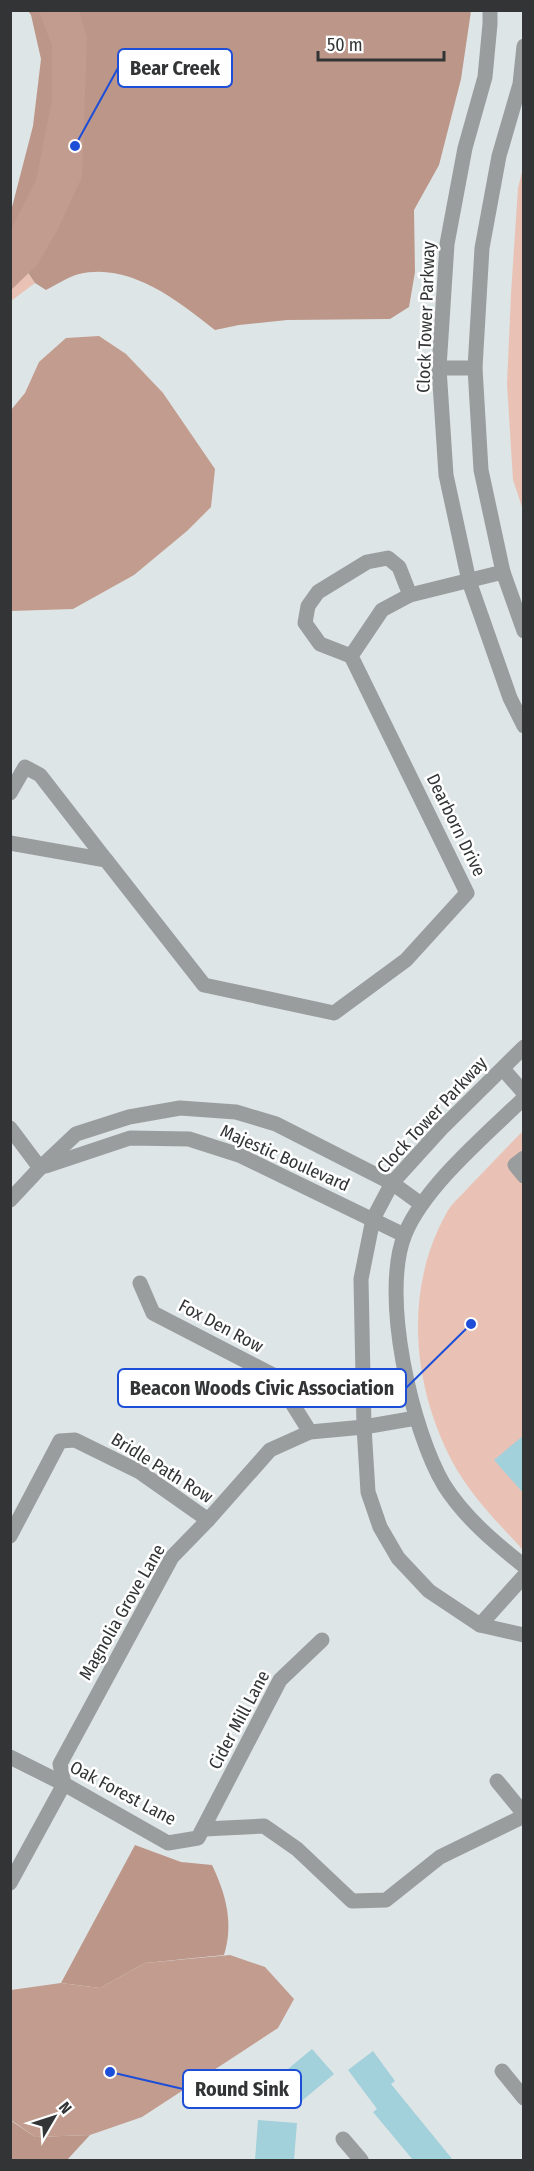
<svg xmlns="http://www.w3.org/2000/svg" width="534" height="2171" font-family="'Fira Sans Condensed',sans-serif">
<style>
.green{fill:#e9c2b5}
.forest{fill:#bc9689}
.water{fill:#c29c8e}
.building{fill:#a3d1db}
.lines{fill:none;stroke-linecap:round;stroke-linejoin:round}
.minor{stroke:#9a9d9d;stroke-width:15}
.labels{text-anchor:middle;stroke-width:5;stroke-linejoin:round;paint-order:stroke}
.street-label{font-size:18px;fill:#323435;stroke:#fff}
.leader{fill:none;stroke:#1d4ed8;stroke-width:2}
.callout-dot{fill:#1d4ed8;stroke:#fff;stroke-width:2}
.callout{fill:#fff;stroke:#1d4ed8;stroke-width:2}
.callout-label{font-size:20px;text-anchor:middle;font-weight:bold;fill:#323435}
</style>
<rect width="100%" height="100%" fill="#dee5e6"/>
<!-- green -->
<g class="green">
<path d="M523 168V510L513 480 507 384 511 294 518 188Z"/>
<path d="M10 248 35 283 11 301H10Z"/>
<path d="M523 1131V1550C500 1525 475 1500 457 1470 413 1393 402 1293 446 1214 450 1205 460 1197 466 1190 485 1170 504 1150 523 1131Z"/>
</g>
<!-- forest -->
<g class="forest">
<path d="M28 11H471L461 79 439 165 414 210 415 272 409 307 390 319 287 320 239 325 215 330C178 301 130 262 79 274 68 277 56 285 46 290L35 283 11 248V211L33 126 41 59 31 15Z"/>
<path d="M135 1845 181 1862 212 1865C226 1894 234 1924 224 1955L145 1963 100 1988 61 1983Z"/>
<path d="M10 2120 35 2137 90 2135 67 2160H11Z"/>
</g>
<!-- water -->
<g class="water">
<path d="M39 11H79L87 37 82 177 58 229 37 265 11 290V229L36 181 52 99V46Z"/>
<path d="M99 336 126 354 163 393 215 469 211 507 187 531 134 575 73 609 11 611V410L25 393 39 362 66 338Z"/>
<path d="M230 1955 265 1967 294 1999 278 2028 142 2117 90 2135 35 2137 11 2120V1990L61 1983 100 1988 145 1963Z"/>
</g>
<!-- building -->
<g class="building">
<path d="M524 1435V1494L494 1460Z"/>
<path d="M312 2049 334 2074 297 2105 276 2079Z"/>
<path d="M373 2051 395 2081 391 2084 453 2160H413L373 2112 377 2109 348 2070Z"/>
<path d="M258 2120 297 2123 294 2160H255Z"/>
</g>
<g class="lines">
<!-- minor -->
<g class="minor">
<path d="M490 10V24L485 77 465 148 447 244 439 368 446 475 469 581 510 698 524 726"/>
<path d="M524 46 520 84 499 156 482 248 475 368 481 470 503 572 524 631"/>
<path d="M439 368H475"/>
<path d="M351 656 320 644 305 623 308 606 318 592 367 562 388 558 399 567 410 595"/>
<path d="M10 793 25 767 40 775 106 860"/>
<path d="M10 843 106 860 204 985 334 1013 406 960 467 893 351 656 382 610 410 595 503 572"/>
<path d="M524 1047 441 1129 392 1183 373 1219 361 1279 364 1427 368 1492 380 1527 398 1558 429 1591 480 1625 524 1635"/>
<path d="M503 1069 524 1093"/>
<path d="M524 1098C486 1135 425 1186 405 1234 380 1295 412 1431 444 1485 464 1517 495 1543 524 1566"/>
<path d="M10 1128 40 1168"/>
<path d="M524 1158 515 1165 524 1176"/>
<path d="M46 1166 130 1138 189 1139 239 1155 404 1235"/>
<path d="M10 1200 40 1168 76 1134 129 1117 180 1108 236 1112 276 1124 392 1183 421 1204"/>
<path d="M140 1283 153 1313 275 1376 310 1432"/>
<path d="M10 1536 60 1441 75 1440 140 1472 208 1520"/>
<path d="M480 1625 524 1576"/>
<path d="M10 1757 64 1784 168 1843 198 1838 280 1680 322 1640"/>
<path d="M497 1781 524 1814"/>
<path d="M204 1829 264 1826 297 1849 352 1901 386 1900 440 1857 524 1816"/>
<path d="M10 1883 64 1784 60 1764 172 1557 208 1520 270 1450 310 1432 364 1427 416 1418"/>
<path d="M502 2071 524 2098"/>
<path d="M343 2139 361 2160"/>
</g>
</g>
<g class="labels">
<!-- street labels -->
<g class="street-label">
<text transform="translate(426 317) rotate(-88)" y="6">Clock Tower Parkway</text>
<text transform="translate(456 825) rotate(64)" y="6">Dearborn Drive</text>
<text transform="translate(432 1115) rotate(-47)" y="6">Clock Tower Parkway</text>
<text transform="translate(285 1158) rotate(24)" y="6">Majestic Boulevard</text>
<text transform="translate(221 1326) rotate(28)" y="6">Fox Den Row</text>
<text transform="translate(162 1468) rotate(32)" y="6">Bridle Path Row</text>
<text transform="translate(122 1612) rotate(-60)" y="6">Magnolia Grove Lane</text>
<text transform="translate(239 1720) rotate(-62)" y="6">Cider Mill Lane</text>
<text transform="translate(123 1793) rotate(28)" y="6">Oak Forest Lane</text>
</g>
</g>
<!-- callouts -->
<path class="leader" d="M75 146L118 68M471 1324L406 1388M110 2072L183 2089"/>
<g class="callout-dot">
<circle cx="75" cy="146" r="6"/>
<circle cx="471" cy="1324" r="6"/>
<circle cx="110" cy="2072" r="6"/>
</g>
<g class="callout">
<rect x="118" y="49" width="114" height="38" rx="6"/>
<rect x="118" y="1369" width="288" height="38" rx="6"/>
<rect x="183" y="2070" width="118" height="38" rx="6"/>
</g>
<g class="callout-label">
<text x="175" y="75">Bear Creek</text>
<text x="262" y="1395">Beacon Woods Civic Association</text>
<text x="242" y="2096">Round Sink</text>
</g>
<!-- border -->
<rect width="534" height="2171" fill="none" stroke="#323435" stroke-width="24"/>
<!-- north arrow -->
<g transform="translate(54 2117) rotate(51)" stroke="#ffffff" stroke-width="4.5" paint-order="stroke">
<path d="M0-4.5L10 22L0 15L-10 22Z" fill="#323435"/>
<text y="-9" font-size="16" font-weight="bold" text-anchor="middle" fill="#323435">N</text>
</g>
<!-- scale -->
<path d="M318 51v9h126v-9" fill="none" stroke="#323435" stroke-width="3"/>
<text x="327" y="51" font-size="18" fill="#323435" stroke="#ffffff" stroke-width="4.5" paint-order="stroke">50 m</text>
</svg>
